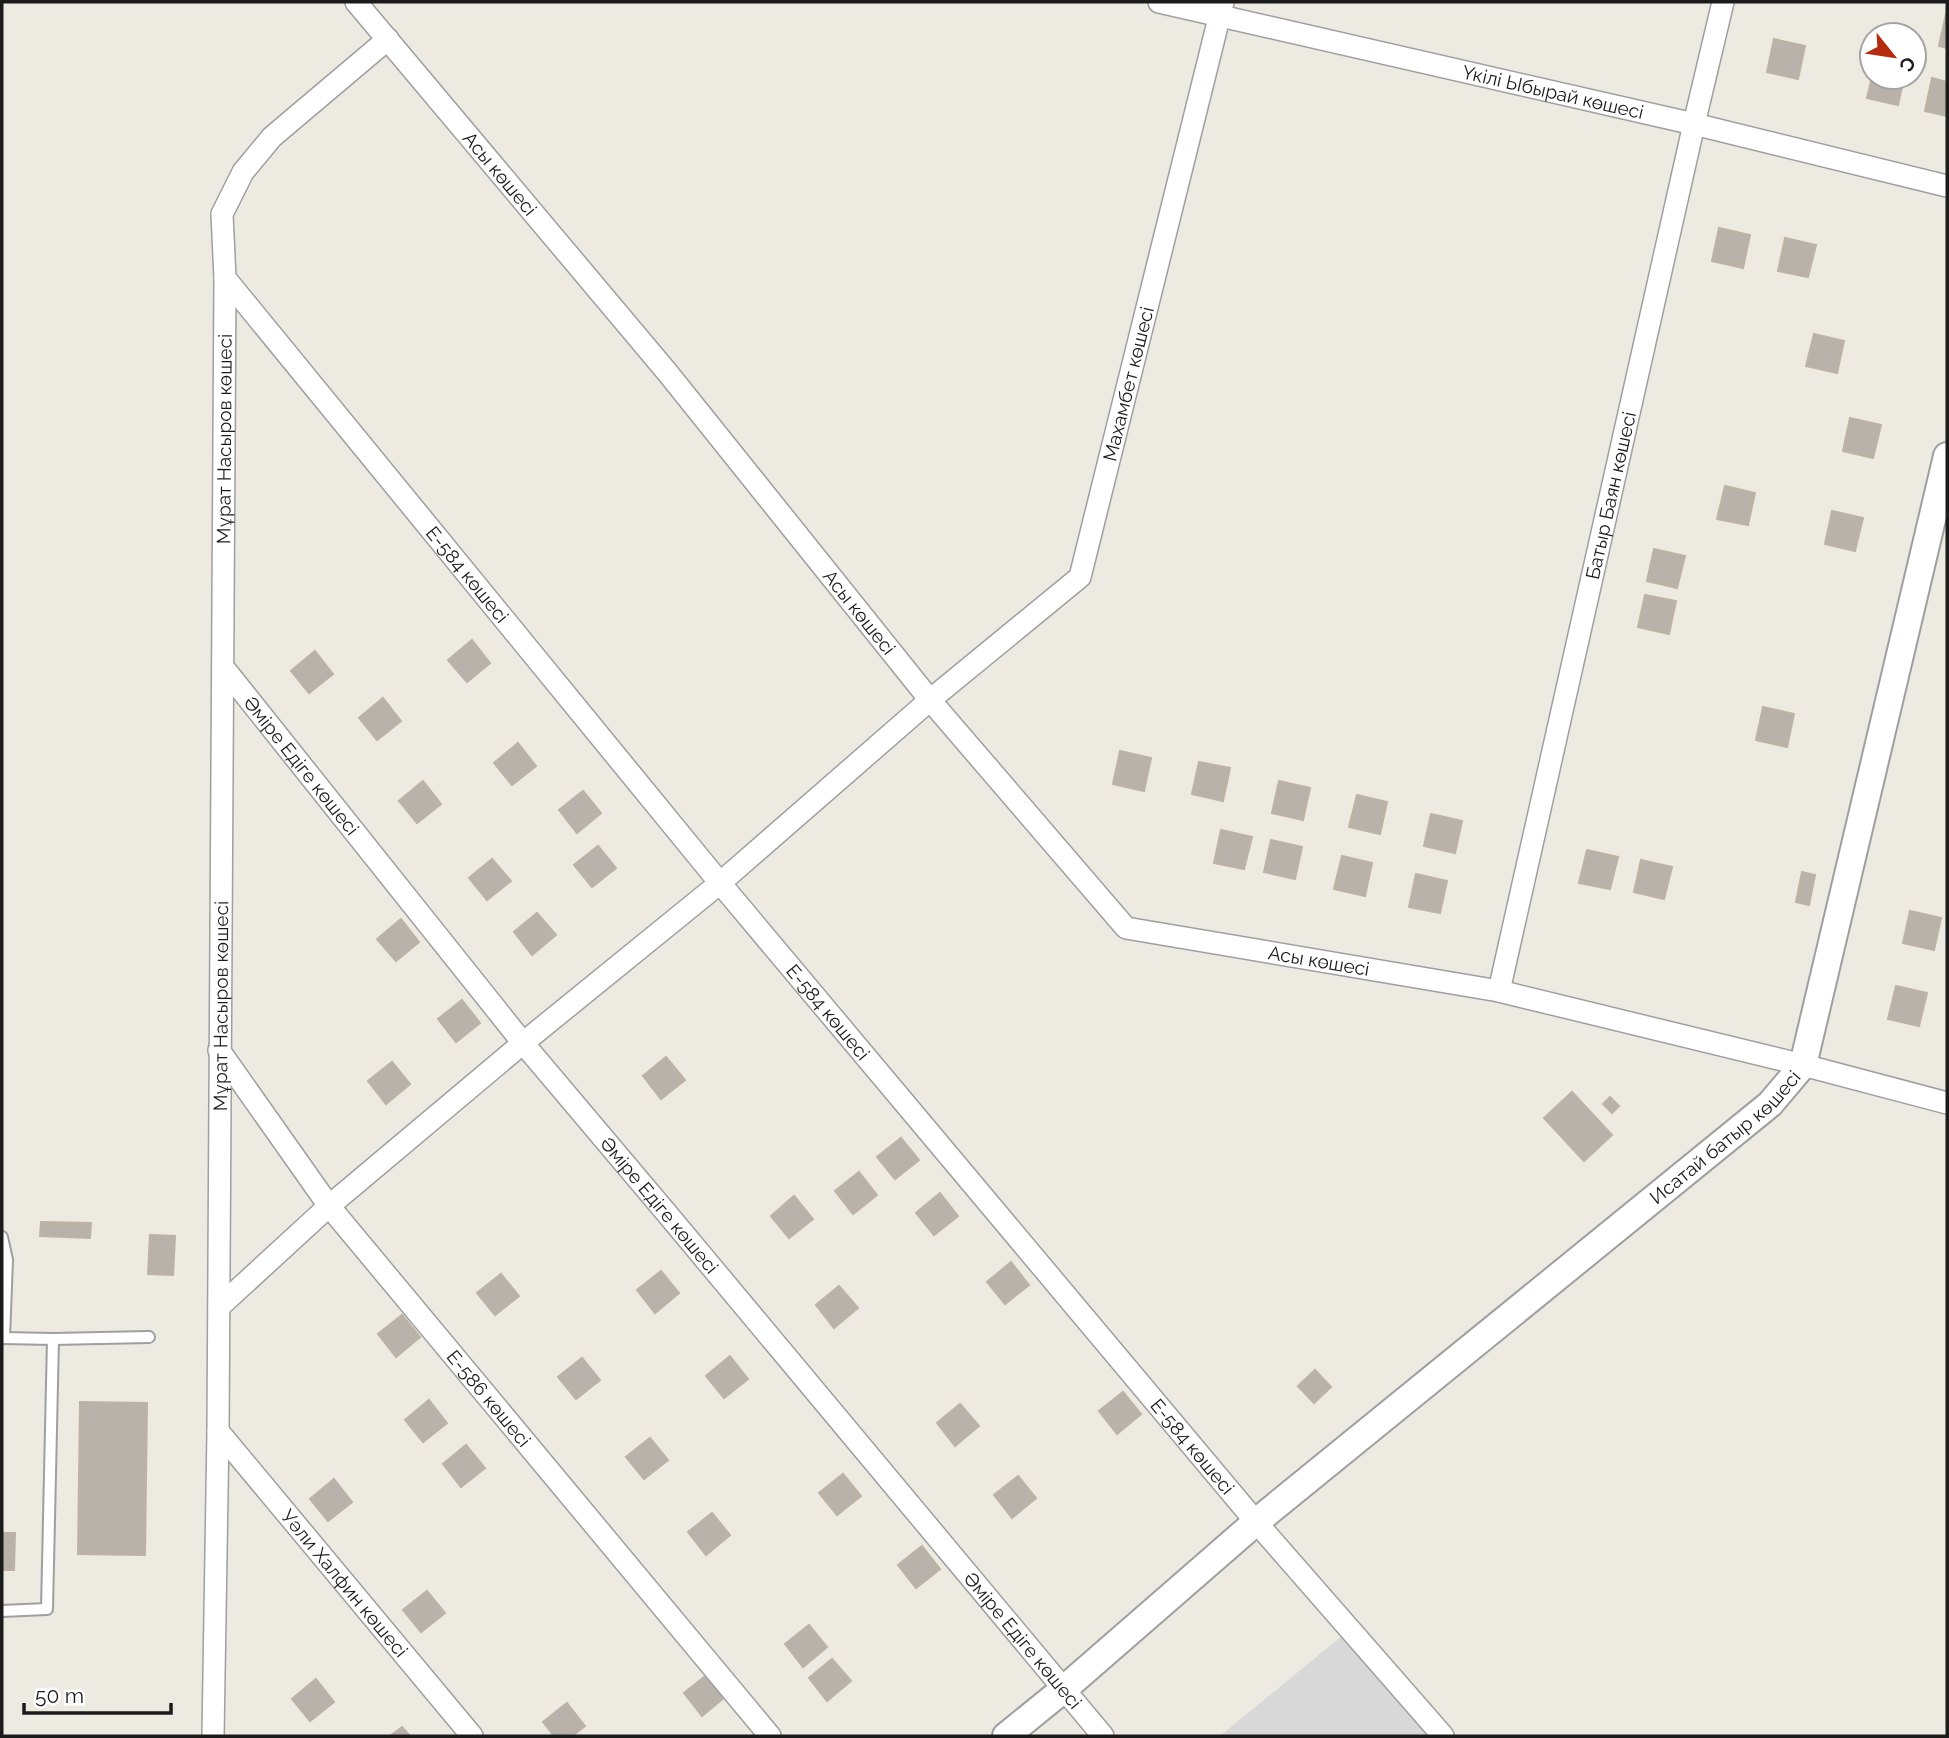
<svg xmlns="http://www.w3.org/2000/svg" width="1949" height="1738" font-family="Raleway,sans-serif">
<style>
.residential{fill:#d9d8d8}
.building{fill:#b8b2ab;stroke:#bcb3a5;stroke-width:2}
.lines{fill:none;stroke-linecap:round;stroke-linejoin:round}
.service-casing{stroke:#9f9f9f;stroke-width:14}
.minor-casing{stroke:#9f9f9f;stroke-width:24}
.tertiary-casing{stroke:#9f9f9f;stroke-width:30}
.service{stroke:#fff;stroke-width:10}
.minor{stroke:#fff;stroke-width:21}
.tertiary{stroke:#fff;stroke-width:26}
.labels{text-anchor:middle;stroke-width:5;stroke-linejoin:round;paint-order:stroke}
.street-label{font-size:19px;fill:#1b1b1b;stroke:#fff}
</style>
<rect width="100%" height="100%" fill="#eceae1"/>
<!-- residential -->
<path class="residential" d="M1343 1635 1428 1736H1220Z"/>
<!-- building -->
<g class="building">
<path d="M1946 14H1947V48L1939 46Z"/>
<path d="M1774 39 1805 46 1798 79 1767 72Z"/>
<path d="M1872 77H1904L1898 105 1867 98Z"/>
<path d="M1932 78 1947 82V116L1925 111Z"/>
<path d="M1719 228 1750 235 1743 268 1712 261Z"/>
<path d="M1785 238 1816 245 1808 277 1778 271Z"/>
<path d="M1814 334 1844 341 1837 373 1806 366Z"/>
<path d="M1850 418 1881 425 1873 458 1843 451Z"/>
<path d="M1725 486 1755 493 1748 525 1717 519Z"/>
<path d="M1832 511 1863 518 1855 551 1825 544Z"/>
<path d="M1654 549 1685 556 1677 588 1647 581Z"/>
<path d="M1645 595 1676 601 1669 634 1638 627Z"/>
<path d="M472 640 490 663 467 682 448 660Z"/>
<path d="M315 651 333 674 309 693 291 671Z"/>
<path d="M383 698 401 721 377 740 359 718Z"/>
<path d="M1763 707 1794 714 1787 747 1756 740Z"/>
<path d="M518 743 536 766 512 785 494 763Z"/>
<path d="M1120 751 1151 758 1144 791 1113 784Z"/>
<path d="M1199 762 1230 768 1223 801 1192 794Z"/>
<path d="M423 781 441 804 417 823 399 801Z"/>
<path d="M1279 781 1310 788 1303 820 1272 813Z"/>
<path d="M583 791 601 813 577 833 559 810Z"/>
<path d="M1357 795 1387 802 1380 834 1349 827Z"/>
<path d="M1431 814 1462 821 1455 853 1424 846Z"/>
<path d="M1221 830 1252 837 1244 869 1214 863Z"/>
<path d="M1271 840 1302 847 1295 879 1264 872Z"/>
<path d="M598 846 616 868 592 887 574 865Z"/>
<path d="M1587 850 1618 857 1610 889 1579 883Z"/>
<path d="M1342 856 1372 863 1365 896 1334 889Z"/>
<path d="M492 859 511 881 487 900 469 878Z"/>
<path d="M1641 860 1672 867 1664 899 1634 892Z"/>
<path d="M1802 872 1815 875 1809 905 1796 902Z"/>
<path d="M1416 874 1447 881 1440 913 1409 907Z"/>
<path d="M1910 911 1941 918 1934 950 1903 943Z"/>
<path d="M537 913 556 935 532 955 514 932Z"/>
<path d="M401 919 419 942 396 961 377 939Z"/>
<path d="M1896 986 1927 993 1919 1026 1888 1019Z"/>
<path d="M462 1000 480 1023 456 1042 438 1019Z"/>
<path d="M666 1057 685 1080 661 1099 643 1076Z"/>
<path d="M392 1062 410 1084 386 1104 368 1081Z"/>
<path d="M1572 1092 1612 1135 1584 1161 1544 1118Z"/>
<path d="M1610 1097 1619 1106 1612 1113 1603 1104Z"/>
<path d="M901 1138 919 1160 895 1179 877 1157Z"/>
<path d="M859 1172 877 1195 853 1214 835 1191Z"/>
<path d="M940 1193 958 1216 934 1235 916 1213Z"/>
<path d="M794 1196 813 1219 789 1238 771 1216Z"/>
<path d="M41 1222 91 1223 90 1238 40 1236Z"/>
<path d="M150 1235 175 1236 173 1275 148 1274Z"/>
<path d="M1011 1262 1029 1285 1005 1304 987 1282Z"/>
<path d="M661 1271 679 1293 655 1313 637 1290Z"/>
<path d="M501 1274 519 1296 495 1315 477 1293Z"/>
<path d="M839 1286 858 1308 834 1328 816 1305Z"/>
<path d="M402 1315 420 1337 396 1357 378 1334Z"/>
<path d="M730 1356 748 1379 724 1398 706 1376Z"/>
<path d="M582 1358 600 1380 576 1399 558 1377Z"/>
<path d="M1315 1370 1331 1387 1314 1403 1298 1386Z"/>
<path d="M1123 1392 1141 1414 1117 1434 1099 1411Z"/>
<path d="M429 1400 447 1423 423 1442 405 1420Z"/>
<path d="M80 1402 147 1403 145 1555 78 1554Z"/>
<path d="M960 1404 979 1426 955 1446 937 1423Z"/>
<path d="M650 1438 668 1460 644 1479 626 1457Z"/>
<path d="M466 1445 485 1468 461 1487 443 1464Z"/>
<path d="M843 1474 861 1496 837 1515 819 1493Z"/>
<path d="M1018 1476 1036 1498 1012 1518 994 1495Z"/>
<path d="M334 1479 352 1502 328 1521 310 1499Z"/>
<path d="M712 1513 730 1535 706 1555 688 1532Z"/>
<path d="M2 1533H15L14 1570H2Z"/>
<path d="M922 1546 940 1569 916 1588 898 1565Z"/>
<path d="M427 1591 445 1613 421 1632 403 1610Z"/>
<path d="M809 1625 827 1647 803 1667 785 1644Z"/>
<path d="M832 1659 851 1681 827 1701 809 1678Z"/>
<path d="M708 1674 726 1696 702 1716 684 1693Z"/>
<path d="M316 1679 334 1702 310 1721 292 1699Z"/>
<path d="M567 1703 585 1726 572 1736H554L543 1722Z"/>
<path d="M402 1727 410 1736H390Z"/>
</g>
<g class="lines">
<defs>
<g id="service">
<path d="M2 1237 7 1260 4 1338"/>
<path d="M2 1338 53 1339 149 1337"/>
<path d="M2 1611 47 1609 53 1339"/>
</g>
<g id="minor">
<path id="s1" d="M356 2 667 372 930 700 1126 928 1499 991 1803 1065 1947 1103"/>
<path id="s2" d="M1159 2 1694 124 1947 186"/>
<path id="s3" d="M225 278 720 883 1256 1522 1443 1736"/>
<path id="s4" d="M223 667 523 1043 669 1216 1103 1736"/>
<path id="s5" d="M1499 991 1694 124 1723 2"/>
<path id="s6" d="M219 1050 329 1206 770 1736"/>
<path id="s7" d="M219 1307 329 1206 523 1043 720 883 930 700 1080 577 1223 2"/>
<path id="s8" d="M218 1431 472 1736"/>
<path id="s9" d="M213 1736 218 1431 225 278 222 214 243 172 272 137 388 39"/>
</g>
<g id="tertiary">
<path id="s10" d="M1006 1736 1064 1689 1256 1522 1770 1104 1803 1065 1947 456"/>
</g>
</defs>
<!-- service casing -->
<use href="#service" class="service-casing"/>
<!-- minor casing -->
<use href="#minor" class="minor-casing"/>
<!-- tertiary casing -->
<use href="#tertiary" class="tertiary-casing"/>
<!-- service -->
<use href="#service" class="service"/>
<!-- minor -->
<use href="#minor" class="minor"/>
<!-- tertiary -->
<use href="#tertiary" class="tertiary"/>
</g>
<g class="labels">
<!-- street labels -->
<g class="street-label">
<text dy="7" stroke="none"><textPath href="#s2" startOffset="404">Үкілі Ыбырай көшесі</textPath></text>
<text dy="7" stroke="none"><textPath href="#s1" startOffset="224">Асы көшесі</textPath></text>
<text dy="7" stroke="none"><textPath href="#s7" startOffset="1328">Махамбет көшесі</textPath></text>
<text dy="7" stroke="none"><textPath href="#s9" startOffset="1297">Мұрат Насыров көшесі</textPath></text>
<text dy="7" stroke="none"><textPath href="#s5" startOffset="508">Батыр Баян көшесі</textPath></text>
<text dy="7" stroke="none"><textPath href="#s3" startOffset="383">Е-584 көшесі</textPath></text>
<text dy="7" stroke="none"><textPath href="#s1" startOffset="791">Асы көшесі</textPath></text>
<text dy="7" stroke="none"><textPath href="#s4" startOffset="126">Әміре Едіге көшесі</textPath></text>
<text dy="7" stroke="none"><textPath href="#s1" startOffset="1400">Асы көшесі</textPath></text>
<text dy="7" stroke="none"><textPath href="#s9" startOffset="730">Мұрат Насыров көшесі</textPath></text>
<text dy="7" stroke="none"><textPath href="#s3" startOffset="950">Е-584 көшесі</textPath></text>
<text dy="7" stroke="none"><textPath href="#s10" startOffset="936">Исатай батыр көшесі</textPath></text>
<text dy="7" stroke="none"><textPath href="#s4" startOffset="693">Әміре Едіге көшесі</textPath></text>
<text dy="7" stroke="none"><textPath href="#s6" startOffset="441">Е-586 көшесі</textPath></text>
<text dy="7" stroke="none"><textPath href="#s3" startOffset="1517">Е-584 көшесі</textPath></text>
<text dy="7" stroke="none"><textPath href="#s8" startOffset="198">Уәли Халфин көшесі</textPath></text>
<text dy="7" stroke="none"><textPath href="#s4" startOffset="1260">Әміре Едіге көшесі</textPath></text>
</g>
</g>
<!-- border -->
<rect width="1949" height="1738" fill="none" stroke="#1b1b1b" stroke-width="7"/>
<!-- north arrow -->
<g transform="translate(1893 56) rotate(120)"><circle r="33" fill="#ffffff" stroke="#a4a4a4" stroke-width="2"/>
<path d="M0-5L12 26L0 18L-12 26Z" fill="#b62a0f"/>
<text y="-10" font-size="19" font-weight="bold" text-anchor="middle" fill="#1b1b1b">С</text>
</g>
<!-- scale -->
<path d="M24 1703v10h147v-10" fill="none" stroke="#1b1b1b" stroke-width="3.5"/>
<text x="35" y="1703" font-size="21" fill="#1b1b1b" stroke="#ffffff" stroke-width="5" paint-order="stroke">50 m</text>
</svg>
